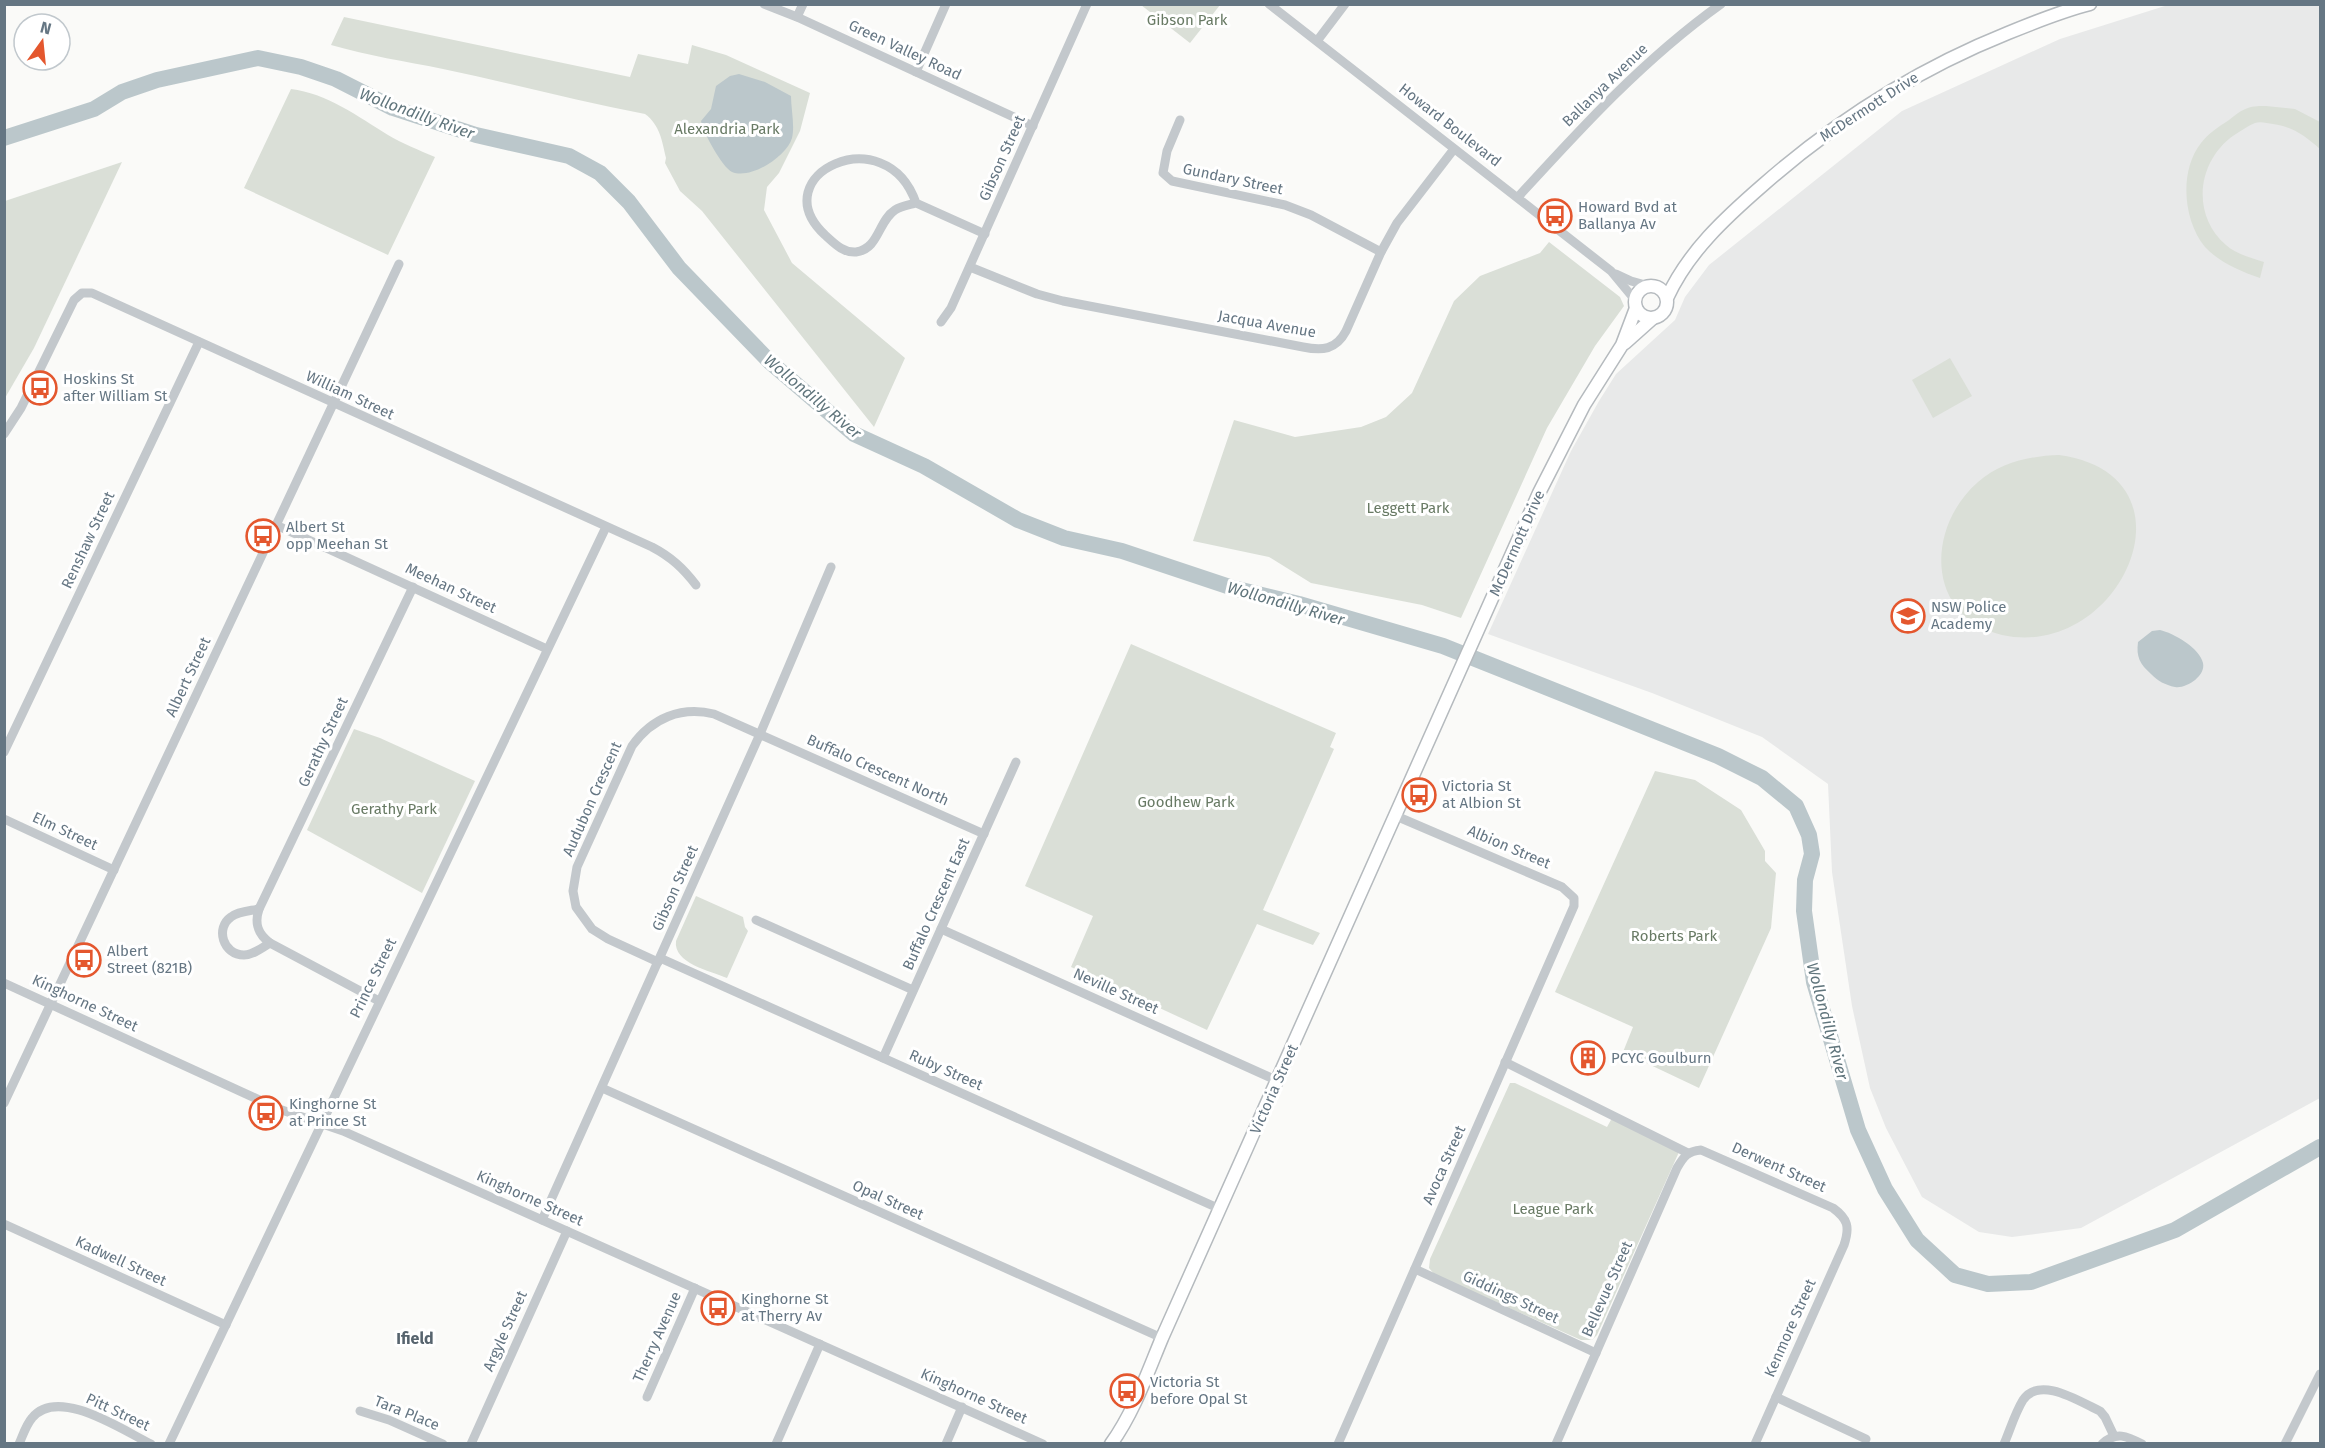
<svg xmlns="http://www.w3.org/2000/svg" width="2325" height="1448" font-family="'Fira Sans',sans-serif">
<style>
.built{fill:#e8e9e9}
.green{fill:#dadfd7}
.water{fill:#bbc7cb}
.lines{fill:none;stroke-linecap:round;stroke-linejoin:round}
.river{stroke:#bbc7cb;stroke-width:16}
.major-casing{stroke:#b5babe;stroke-width:15}
.minor{stroke:#c3c8cc;stroke-width:9}
.major{stroke:#fff;stroke-width:12}
.labels{text-anchor:middle;stroke-width:6;stroke-linejoin:round;paint-order:stroke}
.park-label{font-size:15px;fill:#687a64;stroke:#fff}
.street-label{font-size:15px;fill:#657683;stroke:#fff}
.poi-label{font-size:15px;fill:#657683;stroke:#fff;text-anchor:start}
.water-label{font-size:16px;font-style:italic;fill:#60757c;stroke:#fff}
.neighbourhood-label{font-size:16px;font-weight:bold;fill:#57646e;stroke:#fff}
</style>
<rect width="100%" height="100%" fill="#fafaf8"/>
<!-- built -->
<path class="built" d="M2168 5H2320V1098L2081 1228 2012 1237 1979 1232 1922 1197 1886 1128 1870 1088 1852 1006 1832 872 1828 784 1762 737 1652 693 1488 634 1571 451 1599 401 1616 374 1675 320 1685 297 1709 265 1902 111 2060 39Z"/>
<!-- green -->
<g class="green">
<path d="M1141 5 1220 4V5L1190 43Z"/>
<path d="M344 17 630 77 638 54 688 64 692 45 726 55 810 93 800 131 779 173 767 187 764 210 792 263 905 358 874 427 702 211 680 191 665 163 666 158C662 141 660 125 645 114 577 101 511 83 443 69 404 61 369 56 331 45Z"/>
<path d="M291 89C326 93 359 117 388 135 403 144 419 150 435 157L388 255 244 188Z"/>
<path d="M2266 106 2295 109 2320 122V149C2305 136 2293 127 2273 124 2267 123 2260 121 2255 123 2249 125 2243 130 2239 132 2198 156 2189 213 2226 245 2236 254 2251 258 2264 262L2260 278C2240 271 2220 263 2205 247 2183 220 2179 171 2201 143 2208 134 2218 127 2229 120 2234 116 2241 110 2248 108 2253 106 2261 106 2266 106Z"/>
<path d="M122 162 34 348 5 398V201Z"/>
<path d="M1549 242 1620 297 1624 306 1595 346 1547 428 1461 618 1422 605 1311 583 1269 557 1193 541 1234 420 1295 437 1361 427 1386 417 1412 393 1454 301 1480 276 1540 253Z"/>
<path d="M1950 358 1972 396 1933 418 1912 380Z"/>
<path d="M2059 455C2204 475 2121 661 2002 635 1925 617 1926 527 1978 482 2001 462 2030 456 2059 455Z"/>
<path d="M1131 644 1336 733 1330 747 1334 749 1263 910 1320 933 1313 945 1257 924 1207 1030 1071 967 1093 916 1025 886Z"/>
<path d="M354 729 380 738 475 781 422 893 307 830Z"/>
<path d="M1655 771 1695 780 1741 810 1765 851V861L1776 873 1771 928 1699 1088 1623 1052 1633 1027 1555 992Z"/>
<path d="M696 896 743 917 745 927 748 931 727 978C710 971 673 963 676 941Z"/>
<path d="M1510 1083H1515L1607 1127 1612 1118 1679 1152 1597 1335 1592 1340H1581L1435 1275 1429 1268 1430 1259Z"/>
</g>
<!-- water -->
<g class="water">
<path d="M739 74 765 82 791 96C791 109 795 126 792 138 787 156 751 180 732 172 722 167 703 132 701 121L711 109 716 86 730 76Z"/>
<path d="M2160 630C2173 633 2200 648 2203 663 2206 676 2186 689 2175 687 2165 685 2158 681 2151 674 2140 664 2136 657 2138 642L2152 631Z"/>
</g>
<g class="lines">
<!-- river -->
<path class="river" d="M4 138 94 109 122 92 157 80 258 58 301 67 336 79 393 108 476 135 569 156 600 173 629 202 679 268 770 362 854 434 924 466 1018 520 1064 538 1122 551 1233 588 1299 604 1443 646 1718 756 1762 778 1796 806 1809 835 1812 854 1805 880 1804 911 1814 982 1858 1130 1885 1189 1917 1240 1955 1275 1988 1284 2031 1282 2175 1230 2320 1147"/>
<defs>
<g id="major">
<circle cx="1651" cy="302" r="16"/>
<path d="M1667 298C1688 252 1725 218 1763 185 1837 120 1918 69 2008 33 2035 22 2062 11 2090 4"/>
<path d="M1625 343 1653 318"/>
<path d="M1111 1444C1134 1412 1147 1374 1162 1338L1539 493 1584 405 1622 345 1636 308"/>
</g>
</defs>
<!-- major casing -->
<use href="#major" class="major-casing"/>
<!-- minor -->
<g class="minor">
<path d="M764 4 797 17 1033 126"/>
<path d="M1269 4 1611 271 1635 300"/>
<path d="M797 17 803 4"/>
<path d="M1317 41 1345 4"/>
<path d="M916 72 946 4"/>
<path d="M1180 120 1167 151 1163 173 1172 181 1285 205 1311 215 1381 252"/>
<path d="M1518 197C1581 128 1644 59 1721 4"/>
<path d="M916 203C909 205 901 206 895 210 878 221 879 249 856 252 843 253 834 243 825 235 761 175 886 116 916 203L985 234"/>
<path d="M970 267 1037 294 1063 301 1303 347C1322 351 1336 350 1346 331L1381 252 1397 223 1454 149"/>
<path d="M1616 274 1631 281 1649 286"/>
<path d="M941 322 951 308 1087 4"/>
<path d="M4 434 21 408 74 300 82 293H92L652 547C671 557 683 568 696 585"/>
<path d="M276 525 547 649"/>
<path d="M4 752 199 342"/>
<path d="M4 819 114 870"/>
<path d="M259 909C250 911 239 911 231 917 215 928 223 955 244 955 253 955 262 948 270 943"/>
<path d="M756 920 913 990"/>
<path d="M941 929 1278 1081"/>
<path d="M660 958 1220 1209"/>
<path d="M658 962 608 939 592 929 576 907 573 891 577 867 632 746C652 718 681 706 714 714L984 834"/>
<path d="M4 983 279 1109 343 1131 1043 1444"/>
<path d="M379 1001 270 943C258 934 254 924 259 909L413 587"/>
<path d="M883 1058 1016 762"/>
<path d="M1505 1062 1688 1153"/>
<path d="M602 1088 1162 1338"/>
<path d="M4 1103 399 264"/>
<path d="M542 1220 760 734 831 567"/>
<path d="M4 1224 226 1325"/>
<path d="M1415 1269 1596 1353"/>
<path d="M647 1397 695 1288"/>
<path d="M1776 1397 1866 1439"/>
<path d="M360 1411 389 1420 443 1444"/>
<path d="M19 1444C23 1435 26 1425 32 1418 58 1386 122 1430 151 1444"/>
<path d="M169 1444 606 527"/>
<path d="M471 1444 567 1231"/>
<path d="M776 1444 820 1344"/>
<path d="M946 1444 962 1407"/>
<path d="M1338 1444 1574 906V898L1562 887 1396 816"/>
<path d="M1556 1444 1677 1168C1684 1156 1688 1151 1701 1150L1833 1208C1848 1219 1850 1227 1844 1245L1755 1444"/>
<path d="M2004 1444C2010 1430 2015 1413 2023 1400 2040 1375 2080 1402 2100 1411L2105 1417 2114 1436"/>
<path d="M2102 1444C2116 1431 2127 1436 2142 1444"/>
<path d="M2285 1444 2320 1374"/>
</g>
<!-- major -->
<use href="#major" class="major"/>
</g>
<!-- icons -->
<defs>
<symbol id="bus-ring" viewBox="-11 -11 22 22"><circle r="9.5" fill="#fff" stroke="#e4572e" stroke-width="1.5"/><path d="M-5-6H5V4H4V6H2V4H-2V6H-4V4H-5ZM-3.5-4V0h7V-4ZM-3.5 1.2v1.5H-2V1.2ZM2 1.2v1.5H3.5V1.2Z" fill="#e4572e"/></symbol>
<symbol id="university-ring" viewBox="-11 -11 22 22"><circle r="9.5" fill="#fff" stroke="#e4572e" stroke-width="1.5"/><path d="M0-5L7-2L0 1L-7-2ZM-4 1L0 2.5L4 1V4Q0 6-4 4Z" fill="#e4572e"/></symbol>
<symbol id="building-ring" viewBox="-11 -11 22 22"><circle r="9.5" fill="#fff" stroke="#e4572e" stroke-width="1.5"/><path d="M-4-6H4V6H1V3H-1V6H-4ZM-2.5-4.3h1.7v1.8h-1.7ZM.8-4.3h1.7v1.8H.8ZM-2.5-1h1.7V.8h-1.7ZM.8-1h1.7V.8H.8Z" fill="#e4572e"/></symbol>
</defs>
<g fill-rule="evenodd">
<use href="#bus-ring" x="1536" y="197" width="38" height="38"/>
<use href="#bus-ring" x="21" y="369" width="38" height="38"/>
<use href="#bus-ring" x="244" y="517" width="38" height="38"/>
<use href="#university-ring" x="1889" y="597" width="38" height="38"/>
<use href="#bus-ring" x="1400" y="776" width="38" height="38"/>
<use href="#bus-ring" x="65" y="941" width="38" height="38"/>
<use href="#building-ring" x="1569" y="1039" width="38" height="38"/>
<use href="#bus-ring" x="247" y="1094" width="38" height="38"/>
<use href="#bus-ring" x="699" y="1289" width="38" height="38"/>
<use href="#bus-ring" x="1108" y="1372" width="38" height="38"/>
</g>
<g class="labels">
<!-- park labels -->
<g class="park-label">
<text x="1187" y="25">Gibson Park</text>
<text x="727" y="134">Alexandria Park</text>
<text x="1408" y="513">Leggett Park</text>
<text x="1186" y="807">Goodhew Park</text>
<text x="394" y="814">Gerathy Park</text>
<text x="1674" y="941">Roberts Park</text>
<text x="1553" y="1214">League Park</text>
</g>
<!-- street labels -->
<g class="street-label">
<text transform="translate(905 50) rotate(25)" y="5">Green Valley Road</text>
<text transform="translate(1605 85) rotate(-44)" y="5">Ballanya Avenue</text>
<text transform="translate(1869 107) rotate(-33)" y="5">McDermott Drive</text>
<text transform="translate(1450 125) rotate(38)" y="5">Howard Boulevard</text>
<text transform="translate(1002 158) rotate(-66)" y="5">Gibson Street</text>
<text transform="translate(1233 179) rotate(12)" y="5">Gundary Street</text>
<text transform="translate(1267 324) rotate(10)" y="5">Jacqua Avenue</text>
<text transform="translate(350 395) rotate(25)" y="5">William Street</text>
<text transform="translate(88 540) rotate(-65)" y="5">Renshaw Street</text>
<text transform="translate(1517 543) rotate(-66)" y="5">McDermott Drive</text>
<text transform="translate(451 588) rotate(25)" y="5">Meehan Street</text>
<text transform="translate(188 677) rotate(-65)" y="5">Albert Street</text>
<text transform="translate(323 742) rotate(-65)" y="5">Gerathy Street</text>
<text transform="translate(878 770) rotate(24)" y="5">Buffalo Crescent North</text>
<text transform="translate(592 799) rotate(-66)" y="5">Audubon Crescent</text>
<text transform="translate(65 831) rotate(25)" y="5">Elm Street</text>
<text transform="translate(1509 847) rotate(23)" y="5">Albion Street</text>
<text transform="translate(675 888) rotate(-66)" y="5">Gibson Street</text>
<text transform="translate(936 904) rotate(-66)" y="5">Buffalo Crescent East</text>
<text transform="translate(373 978) rotate(-64)" y="5">Prince Street</text>
<text transform="translate(1116 991) rotate(24)" y="5">Neville Street</text>
<text transform="translate(85 1003) rotate(25)" y="5">Kinghorne Street</text>
<text transform="translate(946 1070) rotate(24)" y="5">Ruby Street</text>
<text transform="translate(1274 1089) rotate(-66)" y="5">Victoria Street</text>
<text transform="translate(1444 1165) rotate(-66)" y="5">Avoca Street</text>
<text transform="translate(1779 1167) rotate(24)" y="5">Derwent Street</text>
<text transform="translate(530 1198) rotate(24)" y="5">Kinghorne Street</text>
<text transform="translate(888 1200) rotate(24)" y="5">Opal Street</text>
<text transform="translate(121 1261) rotate(25)" y="5">Kadwell Street</text>
<text transform="translate(1607 1289) rotate(-66)" y="5">Bellevue Street</text>
<text transform="translate(1511 1297) rotate(25)" y="5">Giddings Street</text>
<text transform="translate(1790 1328) rotate(-66)" y="5">Kenmore Street</text>
<text transform="translate(505 1331) rotate(-66)" y="5">Argyle Street</text>
<text transform="translate(657 1337) rotate(-66)" y="5">Therry Avenue</text>
<text transform="translate(974 1396) rotate(24)" y="5">Kinghorne Street</text>
<text transform="translate(118 1412) rotate(25)" y="5">Pitt Street</text>
<text transform="translate(407 1413) rotate(22)" y="5">Tara Place</text>
</g>
<!-- poi labels -->
<g class="poi-label">
<text x="1578" y="212">Howard Bvd at<tspan x="1578" dy="17">Ballanya Av</tspan></text>
<text x="63" y="384">Hoskins St<tspan x="63" dy="17">after William St</tspan></text>
<text x="286" y="532">Albert St<tspan x="286" dy="17">opp Meehan St</tspan></text>
<text x="1931" y="612">NSW Police<tspan x="1931" dy="17">Academy</tspan></text>
<text x="1442" y="791">Victoria St<tspan x="1442" dy="17">at Albion St</tspan></text>
<text x="107" y="956">Albert<tspan x="107" dy="17">Street (821B)</tspan></text>
<text x="1611" y="1063">PCYC Goulburn</text>
<text x="289" y="1109">Kinghorne St<tspan x="289" dy="17">at Prince St</tspan></text>
<text x="741" y="1304">Kinghorne St<tspan x="741" dy="17">at Therry Av</tspan></text>
<text x="1150" y="1387">Victoria St<tspan x="1150" dy="17">before Opal St</tspan></text>
</g>
<!-- water labels -->
<g class="water-label">
<text transform="translate(417 113) rotate(20)" y="6">Wollondilly River</text>
<text transform="translate(813 396) rotate(40)" y="6">Wollondilly River</text>
<text transform="translate(1286 603) rotate(16)" y="6">Wollondilly River</text>
<text transform="translate(1828 1021) rotate(75)" y="6">Wollondilly River</text>
</g>
<!-- neighbourhood labels -->
<g class="neighbourhood-label">
<text x="415" y="1344">Ifield</text>
</g>
</g>
<!-- border -->
<rect width="2325" height="1448" fill="none" stroke="#657683" stroke-width="12"/>
<!-- north arrow -->
<g transform="translate(42 42) rotate(15)"><circle r="28" fill="#ffffff" stroke="#c1c8cd" stroke-width="1.5"/>
<path d="M0-4.5L10 22L0 15L-10 22Z" fill="#e4572e"/>
<text y="-9" font-size="16" font-weight="bold" text-anchor="middle" fill="#657683">N</text>
</g>
</svg>
